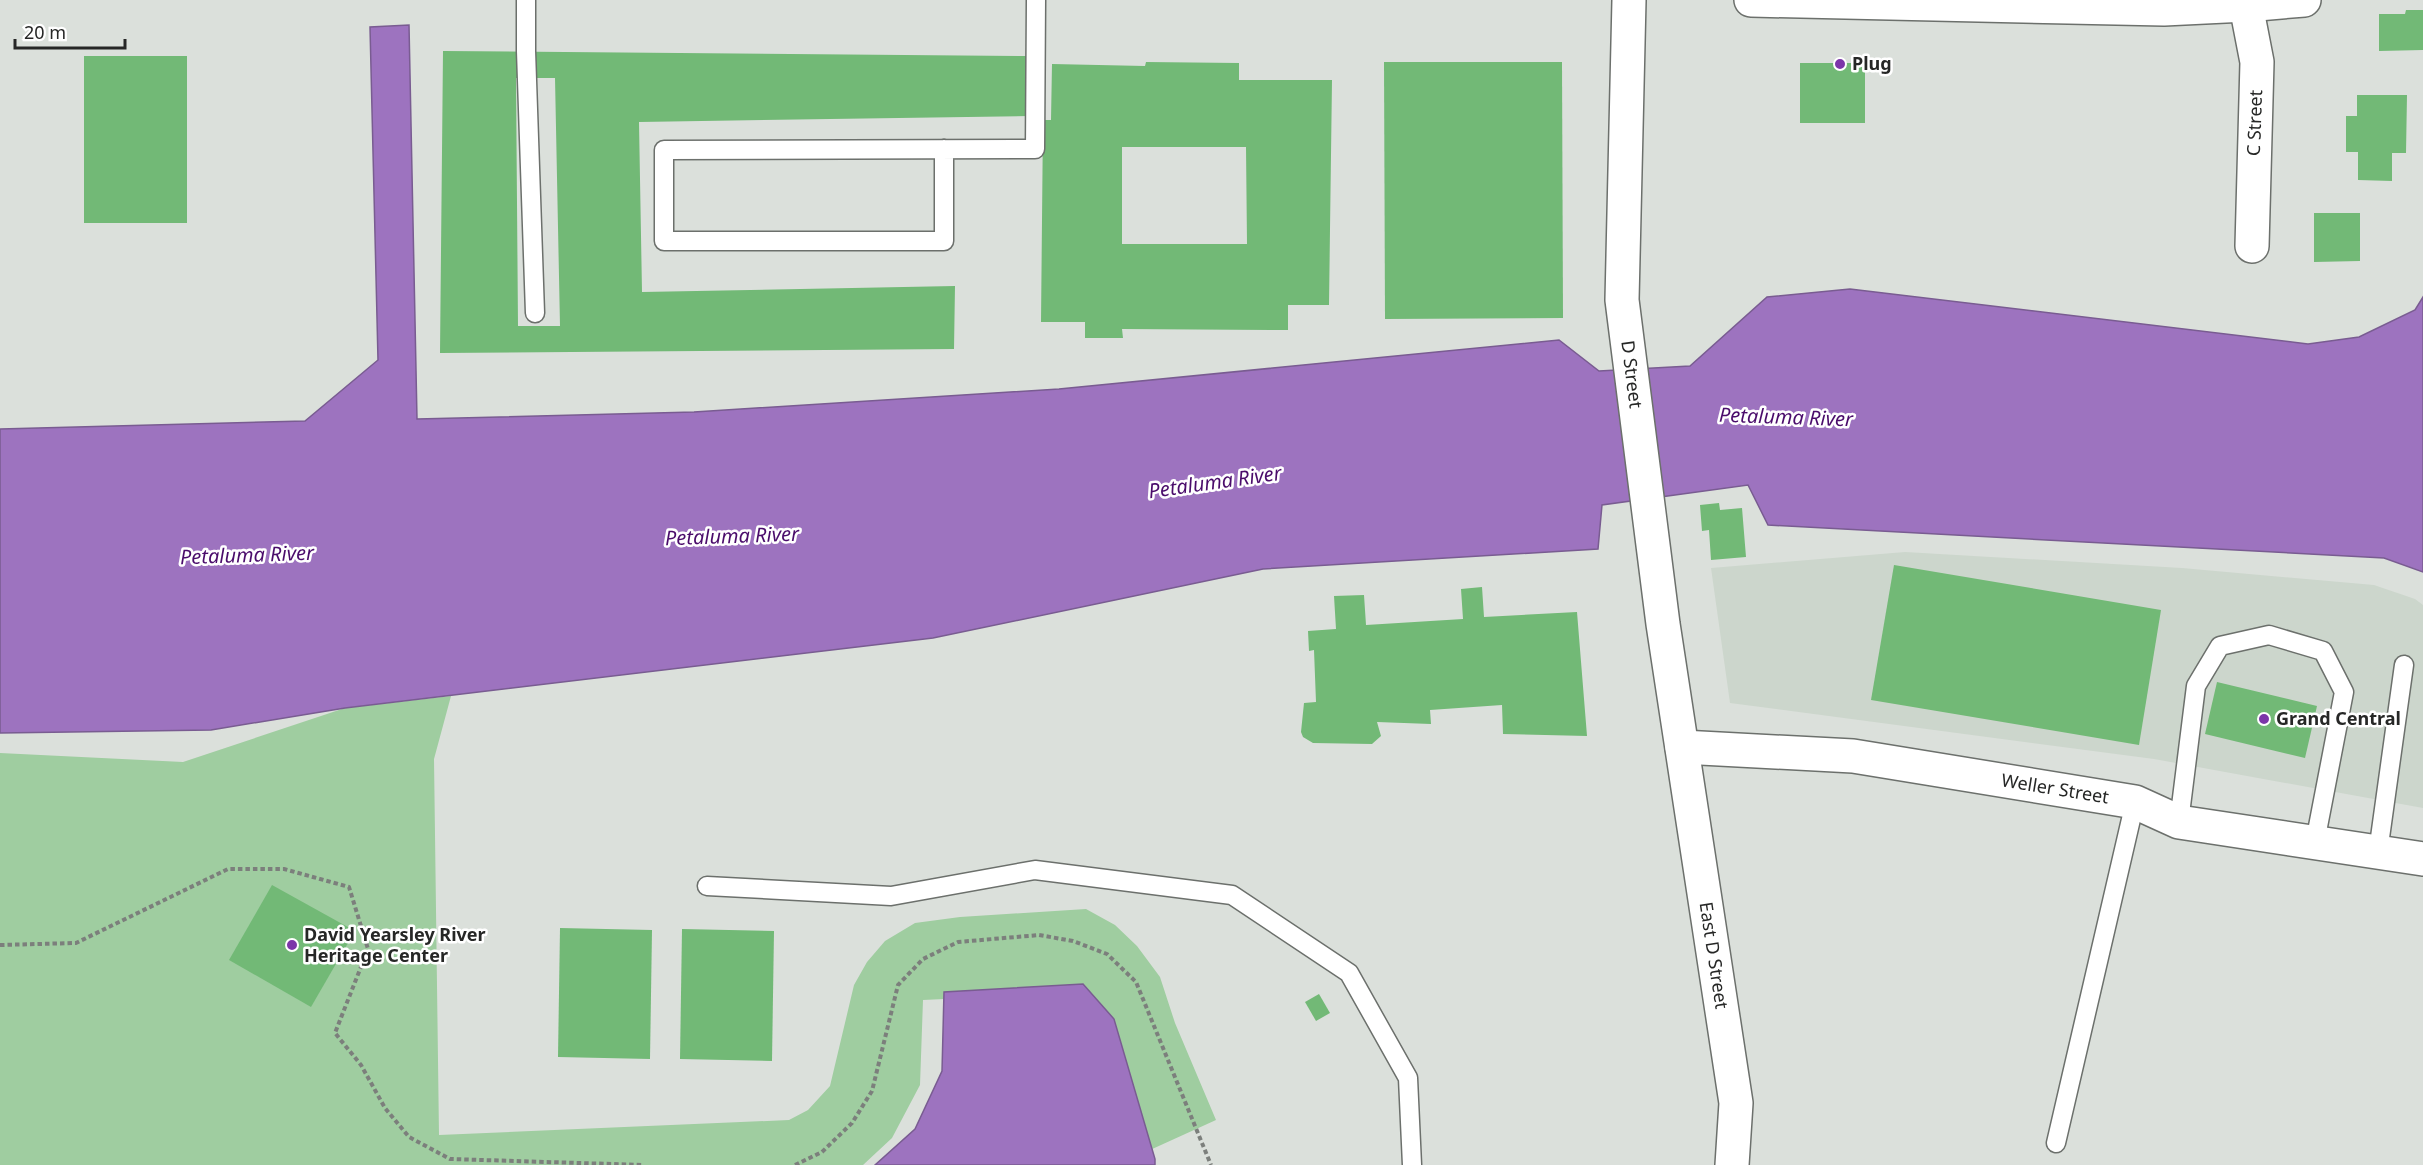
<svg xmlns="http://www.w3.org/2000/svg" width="2423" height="1165" font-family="'Noto Sans',sans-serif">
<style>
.built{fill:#ccd6cc}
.green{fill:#9fcda0}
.water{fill:#9d73bf;stroke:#795c91;stroke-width:1.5}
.building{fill:#72b976;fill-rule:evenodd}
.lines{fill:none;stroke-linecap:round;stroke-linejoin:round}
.service-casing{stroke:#6c706c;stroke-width:21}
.minor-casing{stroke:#6c706c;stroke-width:36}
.tertiary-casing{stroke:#6c706c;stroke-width:36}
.path{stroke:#7c7f7c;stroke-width:4;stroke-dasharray:4.5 3;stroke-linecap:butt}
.service{stroke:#fff;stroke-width:18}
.minor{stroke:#fff;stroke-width:33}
.tertiary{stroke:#fff;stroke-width:33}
.poi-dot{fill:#7c36a9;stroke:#fff;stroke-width:2}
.labels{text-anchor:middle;stroke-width:5;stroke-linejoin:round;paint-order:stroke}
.poi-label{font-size:18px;font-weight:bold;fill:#262726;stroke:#fff;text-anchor:start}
.street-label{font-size:18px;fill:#262726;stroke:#fff}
.water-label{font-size:20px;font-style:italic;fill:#4a0c6b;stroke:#fff}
</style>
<rect width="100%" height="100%" fill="#dbe0db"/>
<!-- built -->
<path class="built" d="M1905 552 2182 568 2374 585 2415 599 2423 605V808L2154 759 1730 703 1711 568Z"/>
<!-- green -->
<path class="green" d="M451 696 434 759 439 1135 789 1120 808 1110 830 1086 854 985 867 962 885 941 915 923 960 917 1086 909 1115 925 1137 946 1160 977 1175 1023 1216 1120 1139 1155 1071 993 923 1000 920 1085 892 1138 863 1165H0V753L183 762 345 708Z"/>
<!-- water -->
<g class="water">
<path d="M409 25 417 419 694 412 1059 389 1559 340 1599 371 1690 366 1767 297 1850 289 2308 344 2359 337 2415 310 2423 297V572L2384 558 1768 525 1748 485 1602 505 1598 549 1263 569 933 638 345 708 211 730 0 733V429L305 421 378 360 370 27Z"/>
<path d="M1083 984 1114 1019 1155 1159V1165H875L915 1129 942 1071 944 992Z"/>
</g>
<!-- building -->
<g class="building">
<path d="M2406 10H2423V50L2379 51V14H2405Z"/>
<path d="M443 51 1029 56V116L639 122 642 292 955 286 954 349 440 353ZM516 78H555L560 326H518Z"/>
<rect x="84" y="56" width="103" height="167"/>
<path d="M1146 62 1239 63V80H1332L1329 305H1288V330L1122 329 1123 338H1085V322H1041L1043 120H1051L1052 64 1145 66ZM1122 147H1246L1247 244H1122Z"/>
<path d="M1384 62H1562L1563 318 1385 319Z"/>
<rect x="1800" y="63" width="65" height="60"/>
<path d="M2357 95H2407L2406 153H2392V181L2358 180V152H2346V116H2357Z"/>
<path d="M2314 213H2360V261L2314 262Z"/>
<path d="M1719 503 1720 510 1742 508 1746 557 1711 560 1709 530 1702 531 1700 505Z"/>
<path d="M1894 565 2161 610 2139 745 1871 700Z"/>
<path d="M1482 587 1484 617 1577 612 1587 736 1503 734 1502 705 1430 710 1431 724 1377 722 1381 736 1372 744 1313 743 1303 737 1301 732 1304 703 1316 702 1314 650 1309 651 1308 631 1336 629 1334 596 1364 595 1366 625 1463 619 1461 589Z"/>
<path d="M2217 682 2317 706 2305 758 2205 734Z"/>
<path d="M272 885 355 931 311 1007 229 960Z"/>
<path d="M560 928 652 930 650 1059 558 1057Z"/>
<path d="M682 929 774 931 772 1061 680 1059Z"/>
<path d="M1319 994 1330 1013 1316 1021 1305 1002Z"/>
</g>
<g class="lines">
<defs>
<g id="service">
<path d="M526 0V51L535 313"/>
<path d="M944 149V241H664V150L1035 149 1036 0"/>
<path d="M2179 822 2196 686 2220 646 2269 635 2323 651 2344 692 2315 842"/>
<path d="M2378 852 2404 665"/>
<path d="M707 886 891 896 1035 870 1232 895 1349 973 1408 1078 1412 1165"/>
<path d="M2056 1143 2135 802"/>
</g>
<g id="minor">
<path d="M1751 0 2164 9 2246 5 2304 0"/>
<path d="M2245 0 2257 62 2252 246"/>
<path id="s1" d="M1682 747 1853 756 2135 802 2179 822 2423 859"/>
</g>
<g id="tertiary">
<path id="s2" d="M1629 0 1622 300 1663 624 1736 1103 1732 1165"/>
</g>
</defs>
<!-- service casing -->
<use href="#service" class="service-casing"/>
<!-- minor casing -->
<use href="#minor" class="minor-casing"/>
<!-- tertiary casing -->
<use href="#tertiary" class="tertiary-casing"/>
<!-- path -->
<g class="path">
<path d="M0 945 76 943 228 869H284L349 887 368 949 335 1033 361 1065 385 1108 409 1137 450 1159 644 1165"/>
<path d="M795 1165 822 1152 852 1123 872 1091 898 985 923 959 958 942 1039 935 1073 941 1107 954 1136 982 1211 1165"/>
</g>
<!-- service -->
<use href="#service" class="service"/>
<!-- minor -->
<use href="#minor" class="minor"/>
<!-- tertiary -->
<use href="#tertiary" class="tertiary"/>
</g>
<!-- markers -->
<g class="poi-dot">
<circle cx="1840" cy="64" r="6"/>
<circle cx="2264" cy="719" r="6"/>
<circle cx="292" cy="945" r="6"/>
</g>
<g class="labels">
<!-- poi labels -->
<g class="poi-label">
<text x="1852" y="70">Plug</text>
<text x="2276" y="725">Grand Central</text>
<text x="304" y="941">David Yearsley River<tspan x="304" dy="21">Heritage Center</tspan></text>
</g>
<!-- street labels -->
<g class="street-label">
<text transform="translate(2255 123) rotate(-88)" y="6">C Street</text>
<text dy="6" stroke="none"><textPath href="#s2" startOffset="375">D Street</textPath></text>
<text dy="6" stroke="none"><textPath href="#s1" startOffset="376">Weller Street</textPath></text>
<text dy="6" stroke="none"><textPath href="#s2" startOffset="962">East D Street</textPath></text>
</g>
<!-- water labels -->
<g class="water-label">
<text transform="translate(1786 417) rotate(2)" y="7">Petaluma River</text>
<text transform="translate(1215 482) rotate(-8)" y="7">Petaluma River</text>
<text transform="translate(732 536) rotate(-2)" y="7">Petaluma River</text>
<text transform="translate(247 555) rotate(-2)" y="7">Petaluma River</text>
</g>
</g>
<!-- scale -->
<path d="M15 39v9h110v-9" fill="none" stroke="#262726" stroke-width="3"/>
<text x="24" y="39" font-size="18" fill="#262726" stroke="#ffffff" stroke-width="4.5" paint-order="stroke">20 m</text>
</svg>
